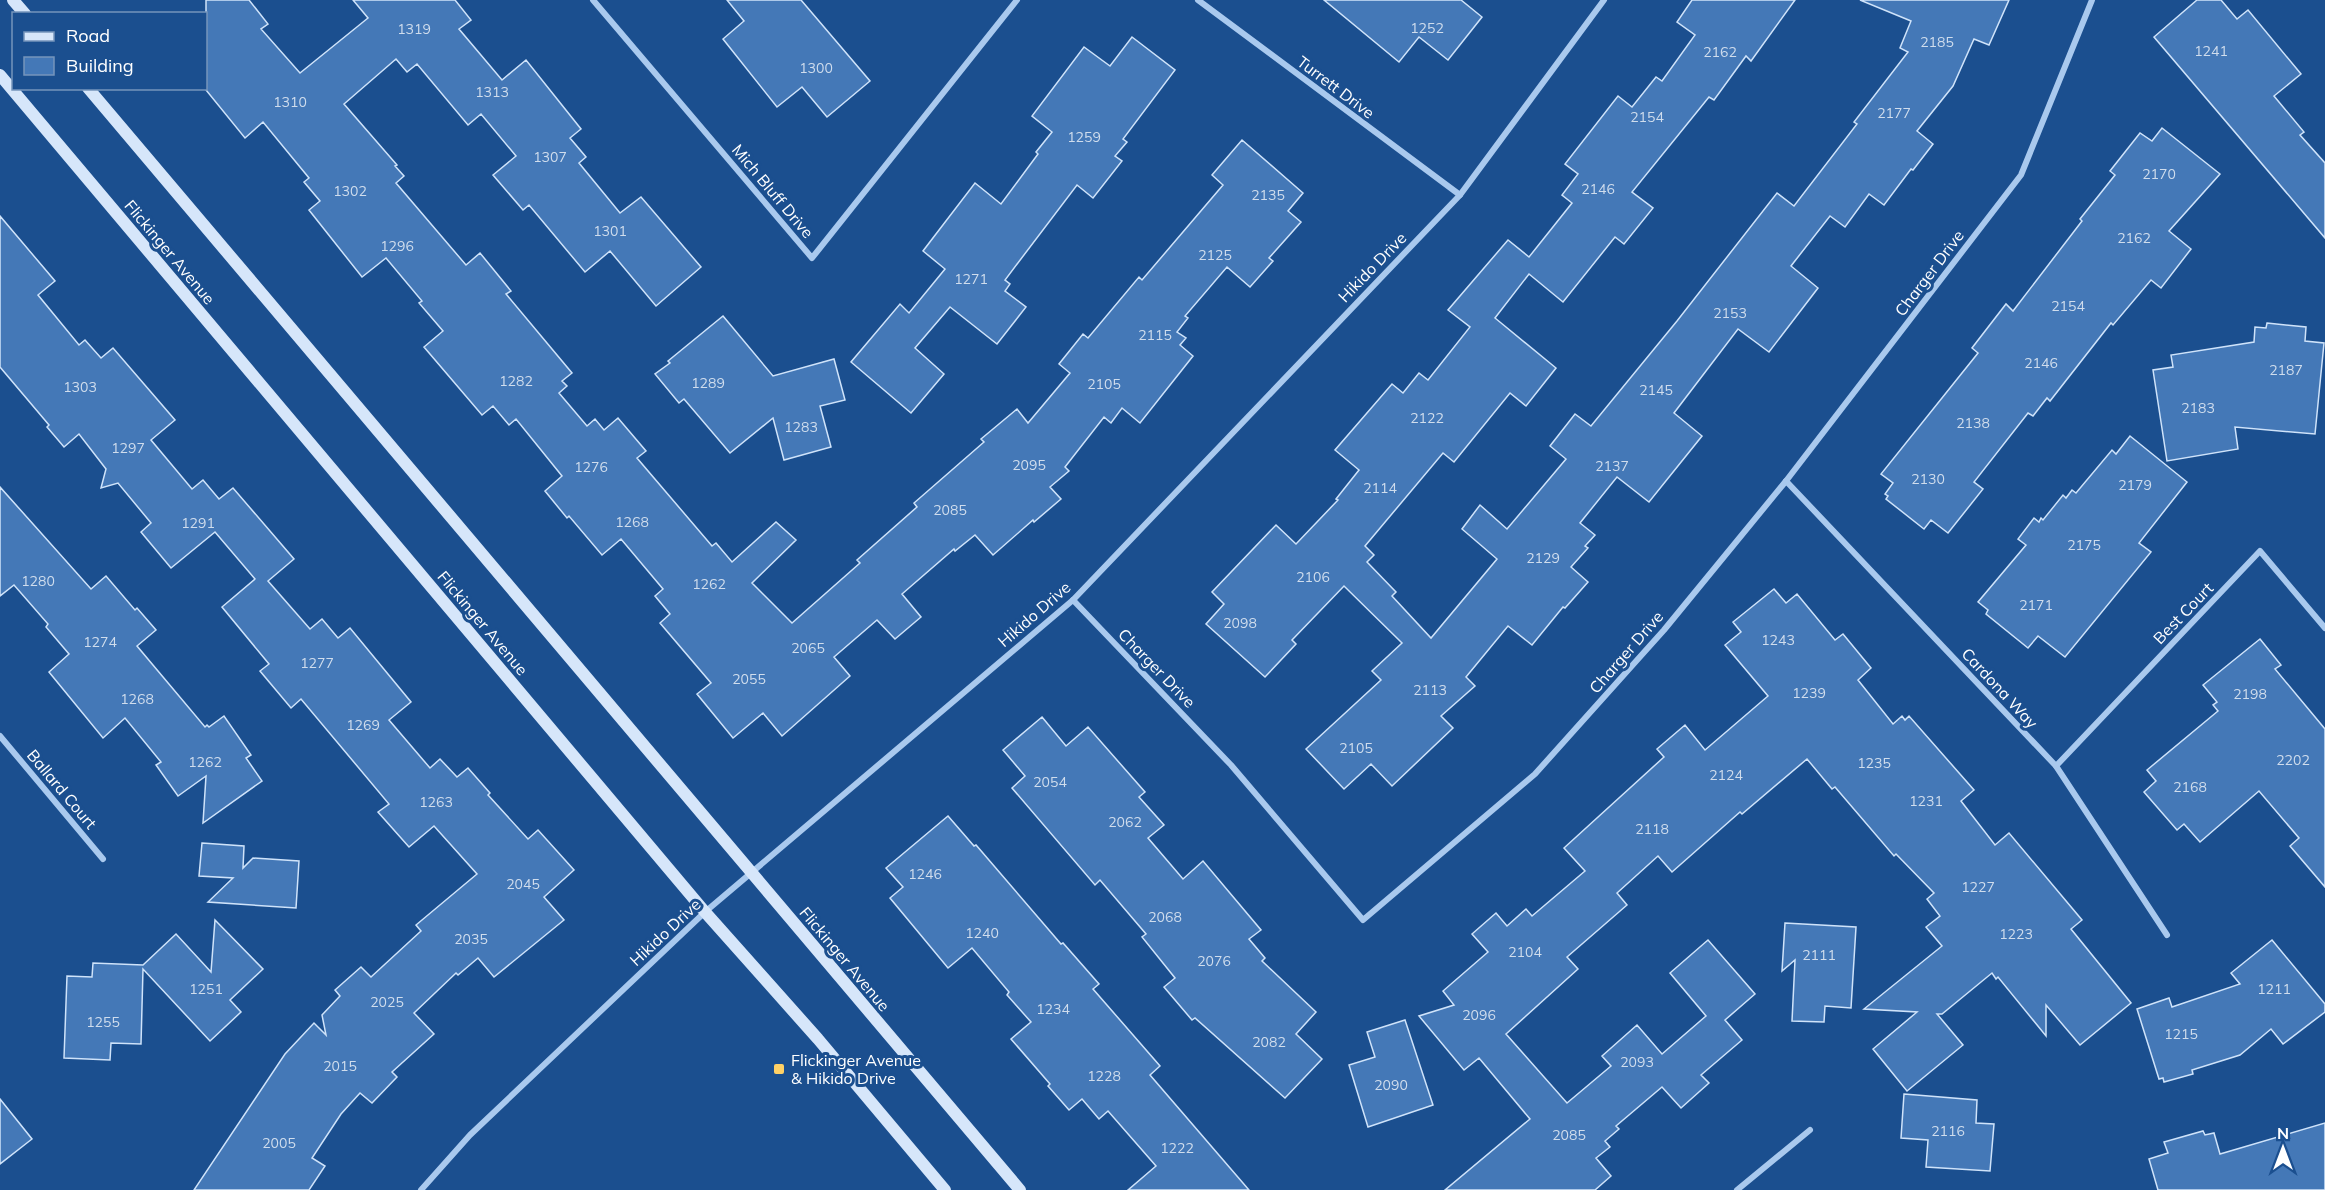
<svg xmlns="http://www.w3.org/2000/svg" width="2325" height="1190" font-family="Mulish,sans-serif">
<style>
.building{fill:#4478b7;stroke:#cfe3fa;stroke-width:1.5}
.lines{fill:none;stroke-linecap:round;stroke-linejoin:round}
.street{stroke:#a9c9ee;stroke-width:6}
.secondary{stroke:#d6e6fa;stroke-width:12}
.poi-dot{fill:#ffd166;stroke:#1b4f8f;stroke-width:2}
.labels{text-anchor:middle;stroke-width:6;stroke-linejoin:round;paint-order:stroke}
.number-label{font-size:14px;fill:#d0dded}
.street-label{font-size:16px;fill:#fff;stroke:#1b4f8f}
.poi-label{font-size:16px;fill:#fff;stroke:#1b4f8f;text-anchor:start}
</style>
<rect width="100%" height="100%" fill="#1b4f8f"/>
<!-- building -->
<g class="building">
<path d="M206 0H249L268 24 261 29 300 73 368 18 353 0H455L471 20 459 29 502 80 526 60 581 129 570 138 586 157 579 163 620 213 641 197 701 267 656 306 610 251 585 272 529 205 523 210 493 175 516 156 481 114 468 125 417 64 407 72 396 59 344 104 397 165 395 166 404 176 396 183 466 265 480 253 511 291 506 294 572 373 562 381 567 386 559 393 587 426 595 419 604 430 618 418 646 451 637 458 712 546 716 543 732 562 776 522 796 540 752 583 792 623 860 563 857 560 917 507 914 503 984 442 981 439 1017 409 1028 423 1070 373 1059 364 1083 334 1088 338 1139 277 1142 280 1223 185 1212 175 1242 140 1303 193 1288 211 1301 222 1269 258 1273 261 1250 287 1227 267 1185 316 1188 318 1177 332 1186 338 1180 345 1193 356 1140 423 1122 408 1111 423 1104 417 1065 467 1069 471 1050 487 1061 499 1034 522 1033 520 993 555 975 535 955 551 954 549 902 594 921 617 895 639 877 620 834 657 850 676 782 736 763 713 733 738 697 694 711 683 660 623 670 614 655 596 663 589 621 539 602 555 569 516 567 518 545 491 562 476 516 419 509 425 493 406 482 415 424 347 443 331 419 303 422 301 386 258 362 277 309 210 320 201 304 182 309 178 263 122 245 138 206 90Z"/>
<path d="M727 0H801L870 81 827 117 802 87 777 107 723 39 744 21Z"/>
<path d="M1324 0H1461L1482 17 1448 60 1419 37 1399 62Z"/>
<path d="M1692 0H1795L1751 61 1746 56 1714 100 1709 97 1632 192 1653 208 1624 244 1615 237 1563 302 1529 274 1495 318 1556 368 1526 406 1510 393 1454 462 1443 453 1365 546 1374 555 1367 562 1396 592 1392 596 1431 638 1497 559 1462 529 1480 505 1507 529 1566 459 1550 446 1575 414 1591 426 1677 321 1777 193 1794 206 1857 124 1854 122 1908 52 1900 48 1911 21 1860 0H2009L1989 45 1974 39 1953 86 1917 131 1933 144 1913 170 1911 169 1884 205 1869 194 1845 227 1830 216 1791 266 1818 288 1769 352 1738 329 1674 413 1702 436 1649 502 1617 477 1580 523 1595 535 1585 546 1588 548 1571 567 1588 582 1565 608 1563 607 1532 645 1508 626 1466 677 1475 686 1441 716 1453 728 1392 786 1371 764 1344 789 1306 749 1381 680 1372 671 1402 643 1344 586 1292 640 1296 644 1265 677 1206 624 1224 604 1212 592 1276 525 1296 544 1338 500 1336 499 1359 470 1335 450 1392 384 1403 393 1419 373 1428 380 1470 327 1448 310 1508 240 1529 257 1572 203 1562 195 1578 174 1565 164 1618 96 1632 107 1656 77 1662 81 1695 35 1677 22Z"/>
<path d="M2197 0H2221L2237 19 2248 10 2301 74 2274 96 2304 132 2300 135 2325 163V238L2154 37Z"/>
<path d="M1132 37 1175 70 1123 139 1127 142 1115 156 1122 161 1093 198 1077 185 1005 280 1010 284 1005 291 1026 307 997 344 950 307 915 348 944 374 911 413 851 362 900 304 909 313 945 269 923 251 975 183 1001 204 1038 154 1036 152 1052 132 1032 116 1084 47 1110 66Z"/>
<path d="M2162 128 2220 174 2169 231 2191 249 2161 288 2151 280 2113 325 2111 323 2050 401 2047 398 2033 416 2028 413 1974 482 1983 489 1948 533 1931 520 1924 529 1886 499 1888 496 1885 494 1893 483 1881 474 1978 353 1972 348 2006 304 2013 311 2082 221 2080 219 2115 175 2110 171 2140 133 2152 141Z"/>
<path d="M0 216 55 281 38 295 79 345 85 340 101 358 113 348 175 420 151 440 192 489 203 480 219 499 233 488 294 559 268 581 310 629 322 619 338 638 350 628 411 702 389 720 430 768 440 759 457 777 468 768 490 793 488 795 528 839 538 830 574 870 544 897 564 920 494 977 478 958 458 975 456 973 414 1013 434 1034 392 1072 397 1077 372 1103 360 1093 341 1114 312 1158 325 1166 309 1190H194L285 1054 314 1023 326 1035 322 1015 340 996 335 990 361 967 371 977 421 931 416 925 477 874 434 826 409 847 378 812 389 804 301 699 291 708 260 671 269 664 222 607 255 579 215 532 171 568 141 532 151 523 118 483 101 488 106 469 79 434 64 447 47 427 49 425 0 367Z"/>
<path d="M723 316 773 376 834 359 845 400 820 406 831 447 784 460 773 418 730 453 684 399 679 403 655 374 670 363 668 361Z"/>
<path d="M2267 323 2306 327 2305 341 2324 343 2315 434 2235 427 2238 449 2167 461 2153 370 2173 367 2171 355 2254 342 2255 327 2266 328Z"/>
<path d="M2130 436 2187 482 2139 543 2151 552 2065 657 2038 636 2028 648 1986 614 1988 610 1978 602 2026 545 2018 539 2034 518 2039 522 2041 518 2043 520 2063 495 2066 498 2072 490 2076 493 2112 450 2116 454Z"/>
<path d="M0 487 91 589 106 576 135 610 137 608 156 630 137 646 205 727 207 725 209 727 224 716 251 755 246 758 262 781 203 823 206 776 178 796 156 765 161 762 125 718 103 738 49 672 69 654 46 627 48 624 14 585 0 596Z"/>
<path d="M1774 589 1786 603 1797 594 1835 640 1843 634 1871 668 1858 680 1893 724 1902 716 1905 720 1909 716 1974 790 1961 801 1995 845 2009 833 2082 920 2071 929 2131 1003 2080 1045 2046 1005V1036L1998 977 1996 979 1992 973 1942 1014H1937L1963 1045 1907 1091 1873 1049 1917 1012 1864 1009 1942 946 1926 927 1940 916 1927 899 1934 893 1896 854 1894 856 1835 787 1832 789 1807 759 1742 814 1740 812 1672 872 1658 856 1617 893 1627 905 1567 957 1578 969 1506 1034 1567 1103 1611 1066 1602 1056 1637 1025 1662 1054 1706 1016 1670 973 1708 940 1755 994 1725 1020 1742 1040 1701 1075 1709 1083 1681 1108 1662 1087 1616 1126 1619 1129 1605 1141 1610 1147 1596 1158 1611 1176 1595 1190H1445L1530 1119 1479 1058 1464 1070 1419 1016 1454 1005 1443 991 1488 952 1472 934 1496 913 1507 926 1526 909 1532 916 1585 871 1564 848 1664 757 1657 749 1685 725 1705 750 1768 696 1725 645 1741 632 1733 622Z"/>
<path d="M2260 639 2281 665 2275 669 2325 729V887L2290 846 2299 838 2259 791 2200 842 2184 824 2177 830 2144 792 2156 781 2147 770 2218 711 2213 705 2217 702 2203 685Z"/>
<path d="M1042 717 1066 746 1088 727 1145 792 1139 797 1164 825 1148 838 1183 879 1203 861 1261 930 1249 939 1265 958 1262 961 1316 1012 1296 1034 1322 1059 1285 1098 1195 1018 1192 1020 1164 987 1175 978 1142 937 1146 934 1100 880 1095 885 1012 788 1025 776 1003 750Z"/>
<path d="M948 816 974 846 976 845 1061 944 1063 943 1099 984 1093 989 1160 1066 1150 1075 1249 1190H1128L1156 1166 1108 1111 1099 1119 1082 1099 1069 1110 1048 1086 1050 1084 1011 1039 1031 1022 1007 995 1009 992 972 948 948 968 890 898 903 887 886 868Z"/>
<path d="M202 843 244 846 243 868 253 858 299 861 296 908 208 902 233 878 199 876Z"/>
<path d="M215 920 263 969 230 1000 241 1012 210 1041 143 969 141 1044 111 1043 110 1060 64 1058 67 976 92 977 93 963 143 965 176 934 211 972Z"/>
<path d="M1785 923 1856 927 1851 1008 1825 1006 1824 1022 1792 1021 1795 960 1782 971Z"/>
<path d="M2272 940 2325 1004V1012L2283 1044 2271 1029 2240 1055 2192 1070 2193 1074 2164 1082 2163 1078 2159 1079 2137 1009 2169 998 2172 1007 2240 984 2231 973Z"/>
<path d="M1405 1020 1433 1105 1368 1127 1349 1065 1375 1057 1367 1032Z"/>
<path d="M1904 1094 1977 1100 1976 1123 1994 1124 1990 1171 1926 1167 1928 1140 1901 1138Z"/>
<path d="M0 1099 32 1139 0 1164Z"/>
<path d="M2325 1123V1190H2158L2149 1159 2168 1153 2164 1142 2203 1131 2205 1135 2214 1133 2220 1154Z"/>
</g>
<g class="lines">
<!-- street -->
<g class="street">
<path d="M593 0 812 258 1017 0"/>
<path d="M1198 0 1460 195"/>
<path d="M1786 481 2056 766 2167 935"/>
<path d="M1073 600 1231 765 1363 920 1535 774 1664 630 1786 481 2021 175 2092 0"/>
<path d="M0 736 103 859"/>
<path d="M2056 766 2260 551 2325 628"/>
<path d="M421 1190 470 1135 705 912 1073 600 1460 195 1604 0"/>
<path d="M1737 1190 1810 1130"/>
</g>
<!-- secondary -->
<g class="secondary">
<path d="M13 0 25 14"/>
<path d="M0 75 705 912 818 1039 945 1190"/>
<path d="M88 88 1020 1190"/>
</g>
</g>
<!-- markers -->
<rect class="poi-dot" x="773" y="1063" width="12" height="12" rx="3"/>
<g class="labels">
<!-- number labels -->
<g class="number-label">
<text x="1427" y="33">1252</text>
<text x="414" y="34">1319</text>
<text x="1937" y="47">2185</text>
<text x="2211" y="56">1241</text>
<text x="1720" y="57">2162</text>
<text x="816" y="73">1300</text>
<text x="492" y="97">1313</text>
<text x="290" y="107">1310</text>
<text x="1894" y="118">2177</text>
<text x="1647" y="122">2154</text>
<text x="1084" y="142">1259</text>
<text x="550" y="162">1307</text>
<text x="2159" y="179">2170</text>
<text x="1598" y="194">2146</text>
<text x="350" y="196">1302</text>
<text x="1268" y="200">2135</text>
<text x="610" y="236">1301</text>
<text x="2134" y="243">2162</text>
<text x="397" y="251">1296</text>
<text x="1215" y="260">2125</text>
<text x="971" y="284">1271</text>
<text x="2068" y="311">2154</text>
<text x="1730" y="318">2153</text>
<text x="1155" y="340">2115</text>
<text x="2041" y="368">2146</text>
<text x="2286" y="375">2187</text>
<text x="516" y="386">1282</text>
<text x="708" y="388">1289</text>
<text x="1104" y="389">2105</text>
<text x="80" y="392">1303</text>
<text x="1656" y="395">2145</text>
<text x="2198" y="413">2183</text>
<text x="1427" y="423">2122</text>
<text x="1973" y="428">2138</text>
<text x="801" y="432">1283</text>
<text x="128" y="453">1297</text>
<text x="1029" y="470">2095</text>
<text x="1612" y="471">2137</text>
<text x="591" y="472">1276</text>
<text x="1928" y="484">2130</text>
<text x="2135" y="490">2179</text>
<text x="1380" y="493">2114</text>
<text x="950" y="515">2085</text>
<text x="632" y="527">1268</text>
<text x="198" y="528">1291</text>
<text x="2084" y="550">2175</text>
<text x="1543" y="563">2129</text>
<text x="1313" y="582">2106</text>
<text x="38" y="586">1280</text>
<text x="709" y="589">1262</text>
<text x="2036" y="610">2171</text>
<text x="1240" y="628">2098</text>
<text x="1778" y="645">1243</text>
<text x="100" y="647">1274</text>
<text x="808" y="653">2065</text>
<text x="317" y="668">1277</text>
<text x="749" y="684">2055</text>
<text x="1430" y="695">2113</text>
<text x="1809" y="698">1239</text>
<text x="2250" y="699">2198</text>
<text x="137" y="704">1268</text>
<text x="363" y="730">1269</text>
<text x="1356" y="753">2105</text>
<text x="2293" y="765">2202</text>
<text x="205" y="767">1262</text>
<text x="1874" y="768">1235</text>
<text x="1726" y="780">2124</text>
<text x="1050" y="787">2054</text>
<text x="2190" y="792">2168</text>
<text x="1926" y="806">1231</text>
<text x="436" y="807">1263</text>
<text x="1125" y="827">2062</text>
<text x="1652" y="834">2118</text>
<text x="925" y="879">1246</text>
<text x="523" y="889">2045</text>
<text x="1978" y="892">1227</text>
<text x="1165" y="922">2068</text>
<text x="982" y="938">1240</text>
<text x="2016" y="939">1223</text>
<text x="471" y="944">2035</text>
<text x="1525" y="957">2104</text>
<text x="1819" y="960">2111</text>
<text x="1214" y="966">2076</text>
<text x="206" y="994">1251</text>
<text x="2274" y="994">1211</text>
<text x="387" y="1007">2025</text>
<text x="1053" y="1014">1234</text>
<text x="1479" y="1020">2096</text>
<text x="103" y="1027">1255</text>
<text x="2181" y="1039">1215</text>
<text x="1269" y="1047">2082</text>
<text x="1637" y="1067">2093</text>
<text x="340" y="1071">2015</text>
<text x="1104" y="1081">1228</text>
<text x="1391" y="1090">2090</text>
<text x="1948" y="1136">2116</text>
<text x="1569" y="1140">2085</text>
<text x="279" y="1148">2005</text>
<text x="1177" y="1153">1222</text>
</g>
<!-- street labels -->
<g class="street-label">
<text transform="translate(1336 87) rotate(37)" y="6">Turrett Drive</text>
<text transform="translate(773 191) rotate(50)" y="6">Mich Bluff Drive</text>
<text transform="translate(170 252) rotate(50)" y="6">Flickinger Avenue</text>
<text transform="translate(1372 267) rotate(-46)" y="6">Hikido Drive</text>
<text transform="translate(1929 273) rotate(-53)" y="6">Charger Drive</text>
<text transform="translate(2183 613) rotate(-46)" y="6">Best Court</text>
<text transform="translate(1034 614) rotate(-41)" y="6">Hikido Drive</text>
<text transform="translate(483 623) rotate(50)" y="6">Flickinger Avenue</text>
<text transform="translate(1626 652) rotate(-49)" y="6">Charger Drive</text>
<text transform="translate(1157 668) rotate(46)" y="6">Charger Drive</text>
<text transform="translate(2000 688) rotate(47)" y="6">Cardona Way</text>
<text transform="translate(62 789) rotate(50)" y="6">Ballard Court</text>
<text transform="translate(665 932) rotate(-43)" y="6">Hikido Drive</text>
<text transform="translate(845 959) rotate(50)" y="6">Flickinger Avenue</text>
</g>
<!-- poi labels -->
<g class="poi-label">
<text x="791" y="1066">Flickinger Avenue<tspan x="791" dy="18">&amp; Hikido Drive</tspan></text>
</g>
</g>
<!-- legend -->
<rect x="12" y="12" width="195" height="78" fill="#1b4f8f" stroke="#7695bc" stroke-width="1.5"/>
<rect x="24" y="32" width="30" height="9" fill="#d6e6fa" stroke="#7695bc" stroke-width="1.5"/>
<text x="66" y="42" font-size="18" fill="#ffffff">Road</text>
<rect x="24" y="57" width="30" height="18" fill="#4478b7" stroke="#7695bc" stroke-width="1.5"/>
<text x="66" y="72" font-size="18" fill="#ffffff">Building</text>
<!-- north arrow -->
<g transform="translate(2283 1148)" stroke="#1b4f8f" stroke-width="4.5" paint-order="stroke">
<path d="M0-4.5L10 22L0 15L-10 22Z" fill="#ffffff"/>
<text y="-9" font-size="16" font-weight="bold" text-anchor="middle" fill="#ffffff">N</text>
</g>
</svg>
